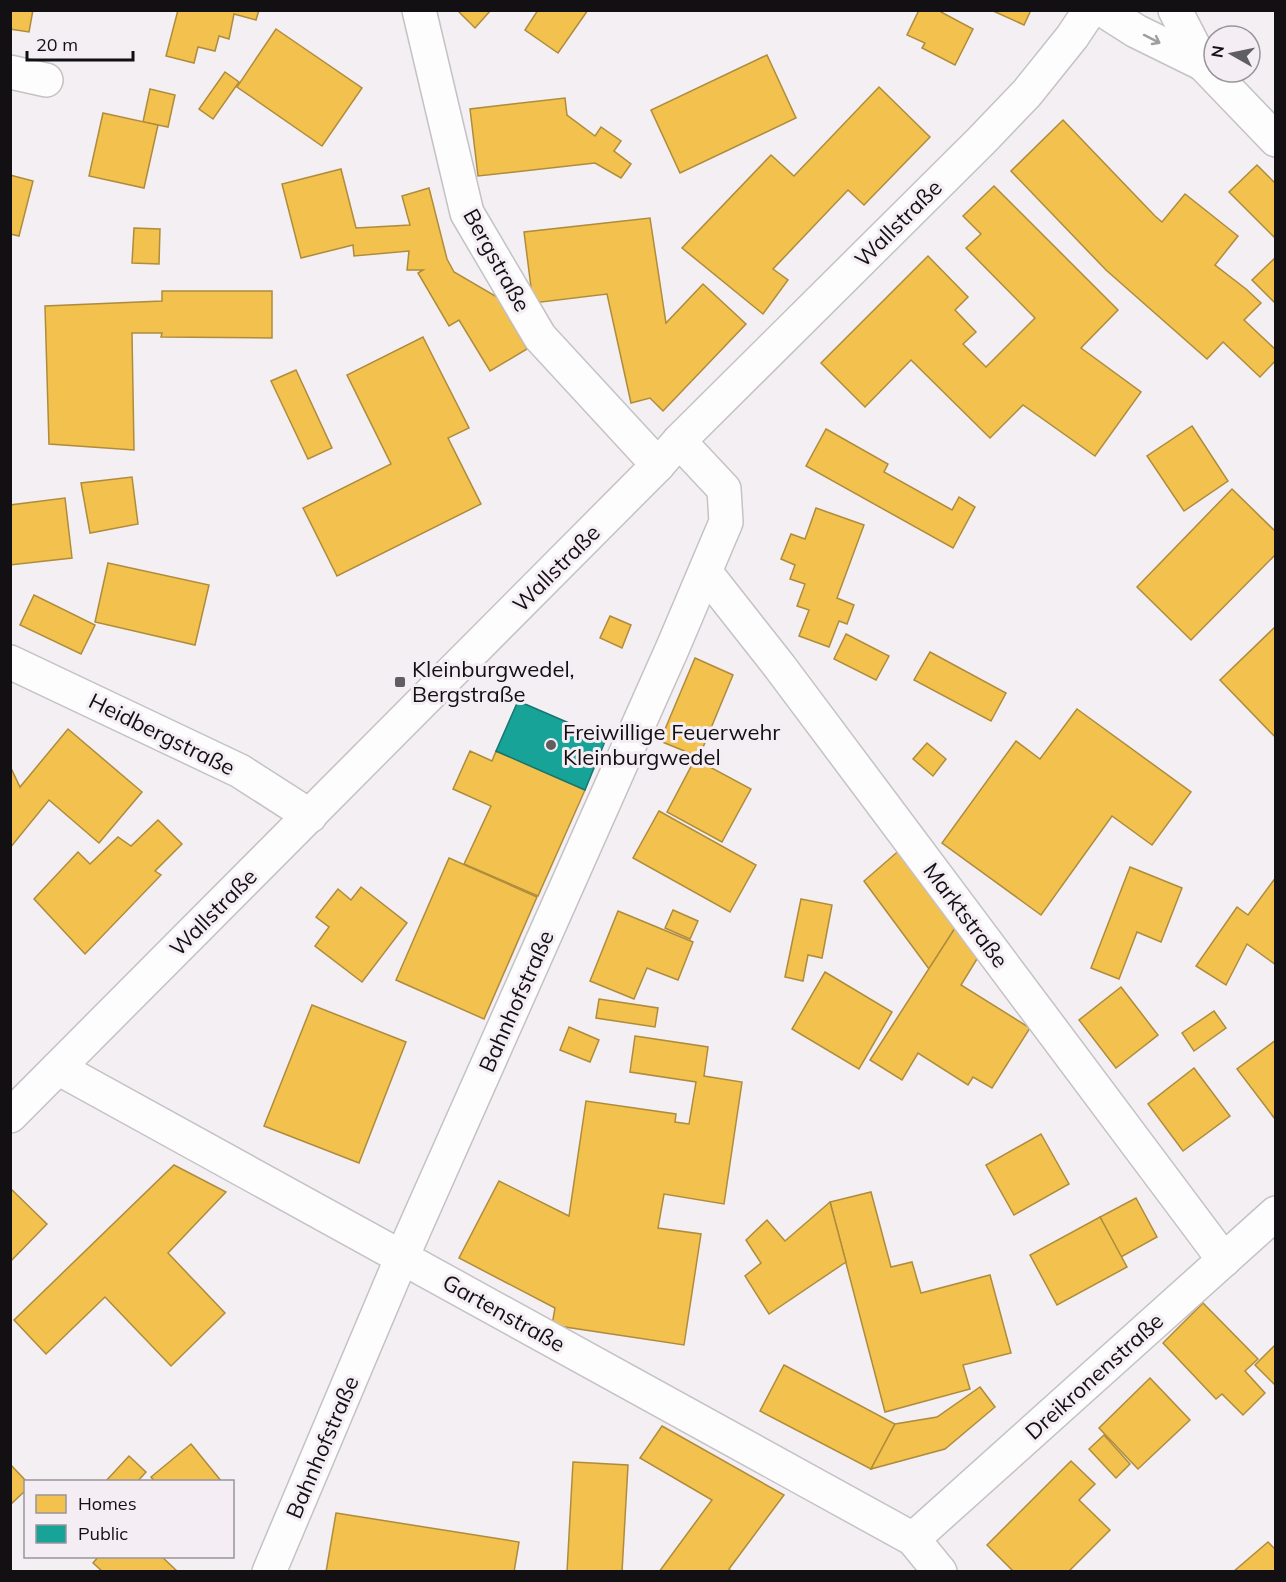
<svg xmlns="http://www.w3.org/2000/svg" width="1286" height="1582" font-family="Mulish,sans-serif">
<style>
.homes{fill:#f2c14e;stroke:#af8c3c;stroke-width:1.5}
.public{fill:#17a398;stroke:#167770;stroke-width:1.5}
.lines{fill:none;stroke-linecap:round;stroke-linejoin:round}
.minor-casing{stroke:#c5c2c5;stroke-width:36}
.tertiary-casing{stroke:#c5c2c5;stroke-width:36}
.minor{stroke:#fdfdfd;stroke-width:33}
.tertiary{stroke:#fdfdfd;stroke-width:33}
.oneway{stroke:#9f9e9f}
.poi-dot{fill:#615e61;stroke:#f5edf4;stroke-width:2}
.labels{text-anchor:middle;stroke-width:6;stroke-linejoin:round;paint-order:stroke}
.street-label{font-size:22px;fill:#121012;stroke:#f5edf4}
.poi-label{font-size:22px;fill:#121012;stroke:#f5edf4;text-anchor:start}
</style>
<rect width="100%" height="100%" fill="#f3eff3"/>
<!-- homes -->
<g class="homes">
<path d="M10 10H33L29 32 10 29Z"/>
<path d="M178 10H259L256 20 234 14 229 39 219 36 215 51 198 47 194 63 166 56Z"/>
<path d="M457 10H491L475 28Z"/>
<path d="M538 10H588L558 53 525 30Z"/>
<path d="M919 10H941V12L973 29 955 65 922 48 925 43 907 35Z"/>
<path d="M991 10H1031L1024 25Z"/>
<path d="M276 29 362 88 322 146 237 87Z"/>
<path d="M767 55 796 118 680 173 651 110Z"/>
<path d="M225 72 239 82 213 119 199 109Z"/>
<path d="M879 87 930 137 864 205 848 190 773 269 788 280 763 314 682 248 771 155 794 176Z"/>
<path d="M150 89 175 95 168 127 143 122Z"/>
<path d="M565 98 567 115 595 136 601 127 621 141 614 151 631 164 621 178 595 163 478 176 470 109Z"/>
<path d="M103 113 158 125 144 188 89 176Z"/>
<path d="M1063 120 1155 216 1162 222 1185 194 1238 236 1215 265 1246 289 1261 303 1244 320 1276 350V360L1260 377 1223 342 1207 359 1106 270 1011 171Z"/>
<path d="M1257 165 1276 184V239L1229 192Z"/>
<path d="M341 169 356 228 410 225 402 196 429 188 447 259 454 272 497 297 527 349 490 371 459 320 449 326 418 273 423 270H407L409 251 354 256 353 245 301 258 282 184Z"/>
<path d="M10 175 33 181 19 236 10 234Z"/>
<path d="M994 186 1118 310 1081 348 1141 392 1095 456 1023 405 990 438 911 360 865 407 821 363 928 256 968 297 955 310 976 332 963 344 986 367 1035 318 966 248 981 234 963 216Z"/>
<path d="M650 218 666 323 703 284 746 324 663 411 650 398 631 403 607 294 533 303 524 232Z"/>
<path d="M134 228 160 229 159 264 132 263Z"/>
<path d="M1276 257V304L1252 280Z"/>
<path d="M162 291H272V338L161 337 162 333H132L134 450 49 444 45 306 162 301Z"/>
<path d="M423 337 469 428 448 438 481 504 337 576 303 508 391 464 347 375Z"/>
<path d="M296 370 332 448 308 459 271 381Z"/>
<path d="M1192 426 1228 481 1184 511 1147 456Z"/>
<path d="M826 429 888 464 884 472 952 510 959 497 975 507 953 548 806 466Z"/>
<path d="M132 477 138 524 90 533 81 483Z"/>
<path d="M1232 489 1276 532V554L1191 640 1137 587Z"/>
<path d="M65 498 72 558 10 565V505Z"/>
<path d="M816 508 864 525 837 598 854 605 847 624 839 621 829 647 799 636 809 610 797 606 805 584 790 579 795 565 781 559 791 534 805 539Z"/>
<path d="M108 563 209 585 195 645 95 622Z"/>
<path d="M34 595 95 625 81 654 20 625Z"/>
<path d="M610 616 631 625 622 648 600 638Z"/>
<path d="M1276 626V738L1220 680Z"/>
<path d="M846 634 889 656 876 680 834 659Z"/>
<path d="M930 652 1006 693 991 721 914 680Z"/>
<path d="M695 658 733 675 699 757 660 741Z"/>
<path d="M1077 709 1191 792 1152 845 1112 816 1041 915 942 843 1016 741 1040 759Z"/>
<path d="M68 729 142 792 99 843 49 800 10 848V766L20 787Z"/>
<path d="M927 743 946 759 933 776 913 759Z"/>
<path d="M470 751 492 761 496 751 585 790 538 896 464 864 491 806 453 789Z"/>
<path d="M695 759 751 789 722 842 667 812Z"/>
<path d="M659 811 756 865 730 912 633 858Z"/>
<path d="M158 820 182 844 155 871 161 875 85 954 34 899 78 852 90 864 118 837 131 846Z"/>
<path d="M903 847 957 925 929 969 864 881Z"/>
<path d="M449 858 537 897 484 1019 396 980Z"/>
<path d="M1130 867 1182 888 1161 942 1137 932 1119 979 1091 968Z"/>
<path d="M1276 877V965L1247 944 1226 985 1196 966 1237 907 1248 915Z"/>
<path d="M361 887 407 923 362 982 315 946 329 927 316 917 338 889 351 900Z"/>
<path d="M801 899 832 905 822 958 808 955 803 981 785 977Z"/>
<path d="M673 910 698 921 690 939 665 928Z"/>
<path d="M618 911 693 942 678 980 647 968 634 999 590 981Z"/>
<path d="M957 925 980 954 961 985 1030 1028 992 1088 973 1077 968 1085 918 1053 902 1080 870 1060Z"/>
<path d="M825 972 892 1012 859 1069 792 1029Z"/>
<path d="M1121 987 1158 1035 1116 1068 1079 1020Z"/>
<path d="M599 999 658 1008 655 1027 596 1018Z"/>
<path d="M312 1005 406 1042 359 1163 264 1126Z"/>
<path d="M1214 1011 1226 1028 1194 1051 1182 1033Z"/>
<path d="M569 1027 599 1040 590 1062 560 1050Z"/>
<path d="M635 1036 708 1047 704 1076 742 1082 724 1204 664 1194 658 1228 701 1234 684 1345 552 1325 555 1308 459 1258 499 1181 569 1216 586 1101 676 1114 675 1122 689 1124 696 1082 630 1072Z"/>
<path d="M1276 1040V1118L1275 1119 1237 1069Z"/>
<path d="M1194 1068 1230 1116 1183 1151 1148 1104Z"/>
<path d="M1041 1134 1069 1184 1014 1215 986 1165Z"/>
<path d="M174 1165 226 1192 168 1253 225 1313 171 1366 105 1297 46 1354 14 1320Z"/>
<path d="M10 1188 47 1224 10 1262Z"/>
<path d="M871 1192 891 1267 912 1262 921 1293 990 1275 1011 1353 963 1365 970 1389 885 1412 830 1202Z"/>
<path d="M1136 1198 1157 1237 1121 1257 1100 1217Z"/>
<path d="M830 1202 846 1262 769 1314 745 1276 761 1263 746 1240 767 1220 785 1241Z"/>
<path d="M1100 1217 1127 1267 1057 1305 1030 1255Z"/>
<path d="M1203 1303 1258 1359 1245 1371 1265 1393 1243 1415 1222 1394 1216 1399 1163 1343Z"/>
<path d="M1276 1344V1386L1255 1365Z"/>
<path d="M784 1365 895 1424 871 1469 760 1411Z"/>
<path d="M1150 1378 1190 1420 1138 1469 1099 1428Z"/>
<path d="M980 1387 995 1407 945 1449 871 1469 895 1424 937 1417Z"/>
<path d="M662 1426 784 1495 729 1569 732 1572H659L712 1500 640 1458Z"/>
<path d="M1104 1435 1130 1464 1116 1478 1089 1449Z"/>
<path d="M191 1444 222 1482H155L151 1477Z"/>
<path d="M129 1456 146 1472 137 1482H105Z"/>
<path d="M1071 1461 1095 1484 1079 1500 1110 1530 1068 1572H1014L987 1545Z"/>
<path d="M573 1462 628 1465 622 1572H567Z"/>
<path d="M10 1464 27 1482H26V1490L10 1505Z"/>
<path d="M336 1513 519 1542 514 1572H326Z"/>
<path d="M1268 1542 1276 1550V1572H1233Z"/>
<path d="M99 1556H161L177 1571 103 1572 93 1563Z"/>
</g>
<!-- public -->
<path class="public" d="M518 701 606 739 585 790 496 751Z"/>
<g class="lines">
<defs>
<g id="minor">
<path d="M419 10 467 213 540 337 658 465"/>
<path d="M10 72 46 80"/>
<path d="M706 573 780 667 1224 1260"/>
<path d="M10 662 240 771 310 816"/>
<path d="M58 1068 913 1539 940 1572"/>
<path d="M913 1539 1276 1213"/>
<path d="M269 1572 402 1257 673 647 726 522 724 489 679 441"/>
</g>
<g id="tertiary">
<path d="M1103 10 1136 31 1203 64"/>
<path d="M1175 10 1203 64 1276 140"/>
<path d="M10 1116 658 465 679 441 981 141 1027 93 1072 37 1090 10"/>
</g>
</defs>
<!-- minor casing -->
<use href="#minor" class="minor-casing"/>
<!-- tertiary casing -->
<use href="#tertiary" class="tertiary-casing"/>
<!-- minor -->
<use href="#minor" class="minor"/>
<!-- tertiary -->
<use href="#tertiary" class="tertiary"/>
</g>
<!-- one-way arrows -->
<defs><path id="oneway-shaft" d="M-6 0H5M1.5-3L5.5 0L1.5 3" fill="none" stroke-width="1.6" stroke-linecap="round" stroke-linejoin="round" transform="scale(1.5)"/></defs>
<use class="oneway" href="#oneway-shaft" transform="translate(1152 39) rotate(27)"/>
<!-- markers -->
<g class="poi-dot">
<rect x="394" y="676" width="12" height="12" rx="3"/>
<circle cx="551" cy="745" r="6"/>
</g>
<g class="labels">
<!-- street labels -->
<g class="street-label">
<text transform="translate(898 223) rotate(-45)" y="8">Wallstraße</text>
<text transform="translate(497 260) rotate(61)" y="8">Bergstraße</text>
<text transform="translate(556 568) rotate(-45)" y="8">Wallstraße</text>
<text transform="translate(162 734) rotate(26)" y="8">Heidbergstraße</text>
<text transform="translate(213 912) rotate(-45)" y="8">Wallstraße</text>
<text transform="translate(966 915) rotate(53)" y="8">Marktstraße</text>
<text transform="translate(516 1001) rotate(-66)" y="8">Bahnhofstraße</text>
<text transform="translate(504 1313) rotate(29)" y="8">Gartenstraße</text>
<text transform="translate(1094 1376) rotate(-42)" y="8">Dreikronenstraße</text>
<text transform="translate(322 1447) rotate(-67)" y="8">Bahnhofstraße</text>
</g>
<!-- poi labels -->
<g class="poi-label">
<text x="412" y="677">Kleinburgwedel,<tspan x="412" dy="25">Bergstraße</tspan></text>
<text x="563" y="740">Freiwillige Feuerwehr<tspan x="563" dy="25">Kleinburgwedel</tspan></text>
</g>
</g>
<!-- border -->
<rect width="1286" height="1582" fill="none" stroke="#121012" stroke-width="24"/>
<!-- legend -->
<rect x="24" y="1480" width="210" height="78" fill="#f5edf4" stroke="#9a959a" stroke-width="1.5"/>
<rect x="36" y="1495" width="30" height="18" fill="#f2c14e" stroke="#9a959a" stroke-width="1.5"/>
<text x="78" y="1510" font-size="18" fill="#121012">Homes</text>
<rect x="36" y="1525" width="30" height="18" fill="#17a398" stroke="#9a959a" stroke-width="1.5"/>
<text x="78" y="1540" font-size="18" fill="#121012">Public</text>
<!-- north arrow -->
<g transform="translate(1232 54) rotate(279)"><circle r="28" fill="#f5edf4" stroke="#9a959a" stroke-width="1.5"/>
<path d="M0-4.5L10 22L0 15L-10 22Z" fill="#615e61"/>
<text y="-9" font-size="16" font-weight="bold" text-anchor="middle" fill="#121012">N</text>
</g>
<!-- scale -->
<path d="M27 51v9h106v-9" fill="none" stroke="#121012" stroke-width="3"/>
<text x="36" y="51" font-size="18" fill="#121012" stroke="#f5edf4" stroke-width="4.5" paint-order="stroke">20 m</text>
</svg>
